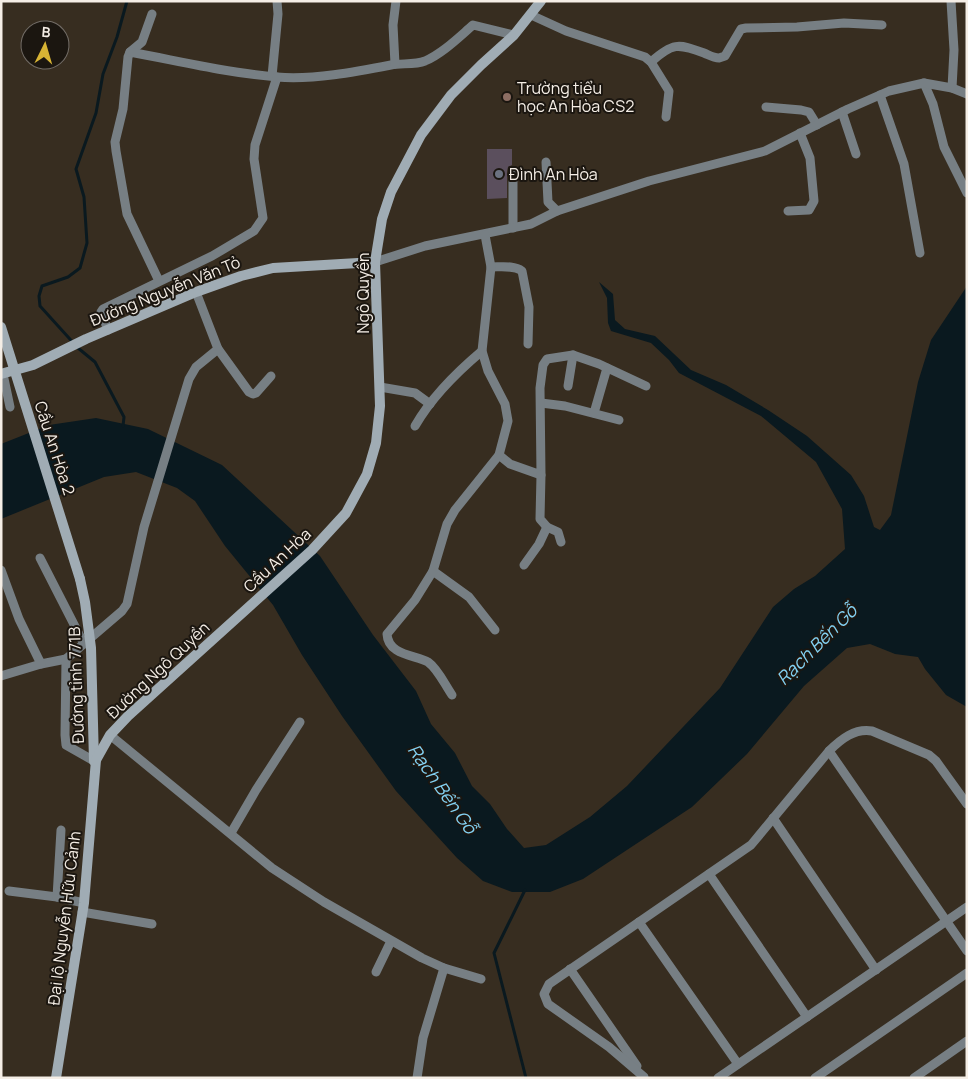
<svg xmlns="http://www.w3.org/2000/svg" width="968" height="1079" font-family="Manrope,sans-serif">
<style>
.water{fill:#0a191f}
.lines{fill:none;stroke-linecap:round;stroke-linejoin:round}
.stream{stroke:#0a191f;stroke-width:3}
.building{fill:#5b4f5d}
.street{stroke:#777f84;stroke-width:9}
.secondary{stroke:#a0acb4;stroke-width:10}
.secondary-bridge{stroke:#a0acb4;stroke-width:10}
.education-dot{fill:#8d6e63;stroke:#1b1610;stroke-width:2}
.worship-dot{fill:#6b7280;stroke:#1b1610;stroke-width:2}
.labels{text-anchor:middle;stroke-width:4;stroke-linejoin:round;paint-order:stroke}
.poi-label{font-size:16px;fill:#f5eee6;stroke:#1b1610;text-anchor:start}
.street-label{font-size:16px;fill:#f5eee6;stroke:#1b1610}
.water-label{font-size:18px;font-style:italic;fill:#83d1f2;stroke:#1b1610}
</style>
<rect width="100%" height="100%" fill="#372d20"/>
<!-- water -->
<path class="water" d="M599 282 613 294 615 320 625 329 655 336 691 370 726 385 768 410 807 436 851 475 864 496 874 527 880 530 891 515 918 382 931 340 967 286V707L946 695 925 669 918 657 895 654 870 644 847 648 804 686 747 754 692 807 583 879 550 892H512L483 881 457 858 396 791 342 716 302 655 273 605 225 546 195 501 177 488 136 472 104 477 1 519V444L49 425 96 418 148 429 222 465 320 556 373 635 416 691 431 724 455 753 472 786 490 804 507 829 524 848 546 845 590 817 627 786 720 688 773 607 794 589 815 576 845 549 842 509 816 462 761 416 679 373 669 360 651 343 611 331 608 323 607 298Z"/>
<g class="lines">
<!-- stream -->
<g class="stream">
<path d="M123 426 124 417 95 362 78 348 40 306 39 296 42 286 68 277 80 268 87 243 84 197 76 169 96 113 103 74 117 37 127 1"/>
<path d="M525 890 494 953 526 1078"/>
</g>
</g>
<!-- building -->
<path class="building" d="M487 149H512V165L508 167 507 171V198L487 199Z"/>
<g class="lines">
<!-- street -->
<g class="street">
<path d="M951 1 954 50 952 88"/>
<path d="M152 14 142 42 130 52 128 57 123 109 115 142 116 151 127 214 159 281"/>
<path d="M531 15 566 31 645 57 651 62 669 91 666 117"/>
<path d="M130 52C179 61 228 73 277 77 313 80 355 72 391 65 401 63 415 65 425 61 443 53 459 37 473 25L514 35"/>
<path d="M651 62C672 43 678 43 704 53 709 55 713 58 719 58L725 56 741 29 746 28 797 27 844 23 882 25"/>
<path d="M395 64 393 25 396 1"/>
<path d="M272 76 278 14 277 1"/>
<path d="M924 83 933 104 944 147 967 193"/>
<path d="M880 95 904 164 920 253"/>
<path d="M766 107 801 110 809 112 817 125"/>
<path d="M842 112 856 154"/>
<path d="M546 162 548 202 557 211"/>
<path d="M513 171V228"/>
<path d="M788 211 809 210 814 201 810 158 800 133"/>
<path d="M375 262 425 246 531 224 557 211 649 181 765 151 848 109 889 91 924 83 952 88 967 94"/>
<path d="M491 267C501 267 514 265 522 271L529 307 528 344"/>
<path d="M108 330 101 312 103 309 212 256 254 231 263 218 254 159 255 145 277 77"/>
<path d="M218 349 249 392 253 394 256 393 271 376"/>
<path d="M3 374 10 407"/>
<path d="M568 386 573 355"/>
<path d="M380 387 415 393 430 404"/>
<path d="M541 403 565 406 619 420"/>
<path d="M594 413 607 368"/>
<path d="M415 426C431 398 457 372 482 351"/>
<path d="M499 455 510 464 541 475 540 388 543 365 547 359 573 355 599 364 646 386"/>
<path d="M541 475 540 519 547 527 558 532 561 542"/>
<path d="M40 558 84 644"/>
<path d="M524 565 539 544 547 527"/>
<path d="M1 570 19 619 41 664 66 659"/>
<path d="M433 571 469 597 495 630"/>
<path d="M1 676 41 664"/>
<path d="M452 695C445 685 438 669 428 662 417 655 388 656 387 634L415 600 433 571 447 524 455 510 499 455 508 421 505 404 488 371 482 351 491 267 485 235"/>
<path d="M110 735 272 868 324 902 422 958 444 968 481 979"/>
<path d="M829 751 967 951"/>
<path d="M94 761 66 745 65 735 66 659 122 611 127 604 144 527 189 379 196 367 218 349 196 292"/>
<path d="M773 818 876 970"/>
<path d="M231 833 256 790 300 722"/>
<path d="M709 874 807 1017"/>
<path d="M9 891 57 897 84 903"/>
<path d="M57 897 61 830"/>
<path d="M82 912 152 924"/>
<path d="M639 922 738 1064"/>
<path d="M570 969 637 1066"/>
<path d="M376 972 391 941"/>
<path d="M644 1077 609 1047 548 1004 544 994 549 984 751 845 829 751C841 739 855 728 872 731L929 755 936 761 967 804"/>
<path d="M417 1078 423 1038 444 968"/>
<path d="M718 1078 967 907"/>
<path d="M815 1078 967 973"/>
<path d="M914 1078 967 1041"/>
</g>
<!-- secondary -->
<g class="secondary">
<path d="M1 374 33 365 86 339 196 292 241 276 273 268 375 262"/>
<path d="M80 579 85 602 91 648 94 761 96 760"/>
<path d="M56 1078 84 903 96 760 110 735 128 716 312 550 346 513 367 474 376 443 380 406 375 262 382 219 391 192 421 135 451 95 481 65 514 35 541 1"/>
</g>
<!-- secondary-bridge -->
<path class="secondary-bridge" d="M1 327 80 579"/>
</g>
<!-- markers -->
<circle class="education-dot" cx="507" cy="97" r="5"/>
<circle class="worship-dot" cx="499" cy="174" r="5"/>
<g class="labels">
<!-- poi labels -->
<g class="poi-label">
<text x="517" y="94">Trường tiểu<tspan x="517" dy="18">học An Hòa CS2</tspan></text>
<text x="509" y="180">Đình An Hòa</text>
</g>
<!-- street labels -->
<g class="street-label">
<text transform="translate(165 291) rotate(-22)" y="6">Đường Nguyễn Văn Tỏ</text>
<text transform="translate(363 293) rotate(-90)" y="6">Ngô Quyền</text>
<text transform="translate(55 448) rotate(72)" y="6">Cầu An Hòa 2</text>
<text transform="translate(277 560) rotate(-43)" y="6">Cầu An Hòa</text>
<text transform="translate(158 670) rotate(-43)" y="6">Đường Ngô Quyền</text>
<text transform="translate(76 685) rotate(-92)" y="6">Đường tỉnh 771B</text>
<text transform="translate(64 918) rotate(-83)" y="6">Đại lộ Nguyễn Hữu Cảnh</text>
</g>
<!-- water labels -->
<g class="water-label">
<text transform="translate(817 645) rotate(-45)" y="6">Rạch Bến Gỗ</text>
<text transform="translate(442 789) rotate(55)" y="6">Rạch Bến Gỗ</text>
</g>
</g>
<!-- border -->
<rect width="968" height="1079" fill="none" stroke="#f5eee6" stroke-width="5"/>
<!-- north arrow -->
<g transform="translate(45 45) rotate(5)"><circle r="24" fill="#1b1610" stroke="#726c66"/>
<path d="M0-4L9 19L0 12L-9 19Z" fill="#d8b434"/>
<text y="-8" font-size="14" font-weight="bold" text-anchor="middle" fill="#f5eee6">B</text>
</g>
</svg>
